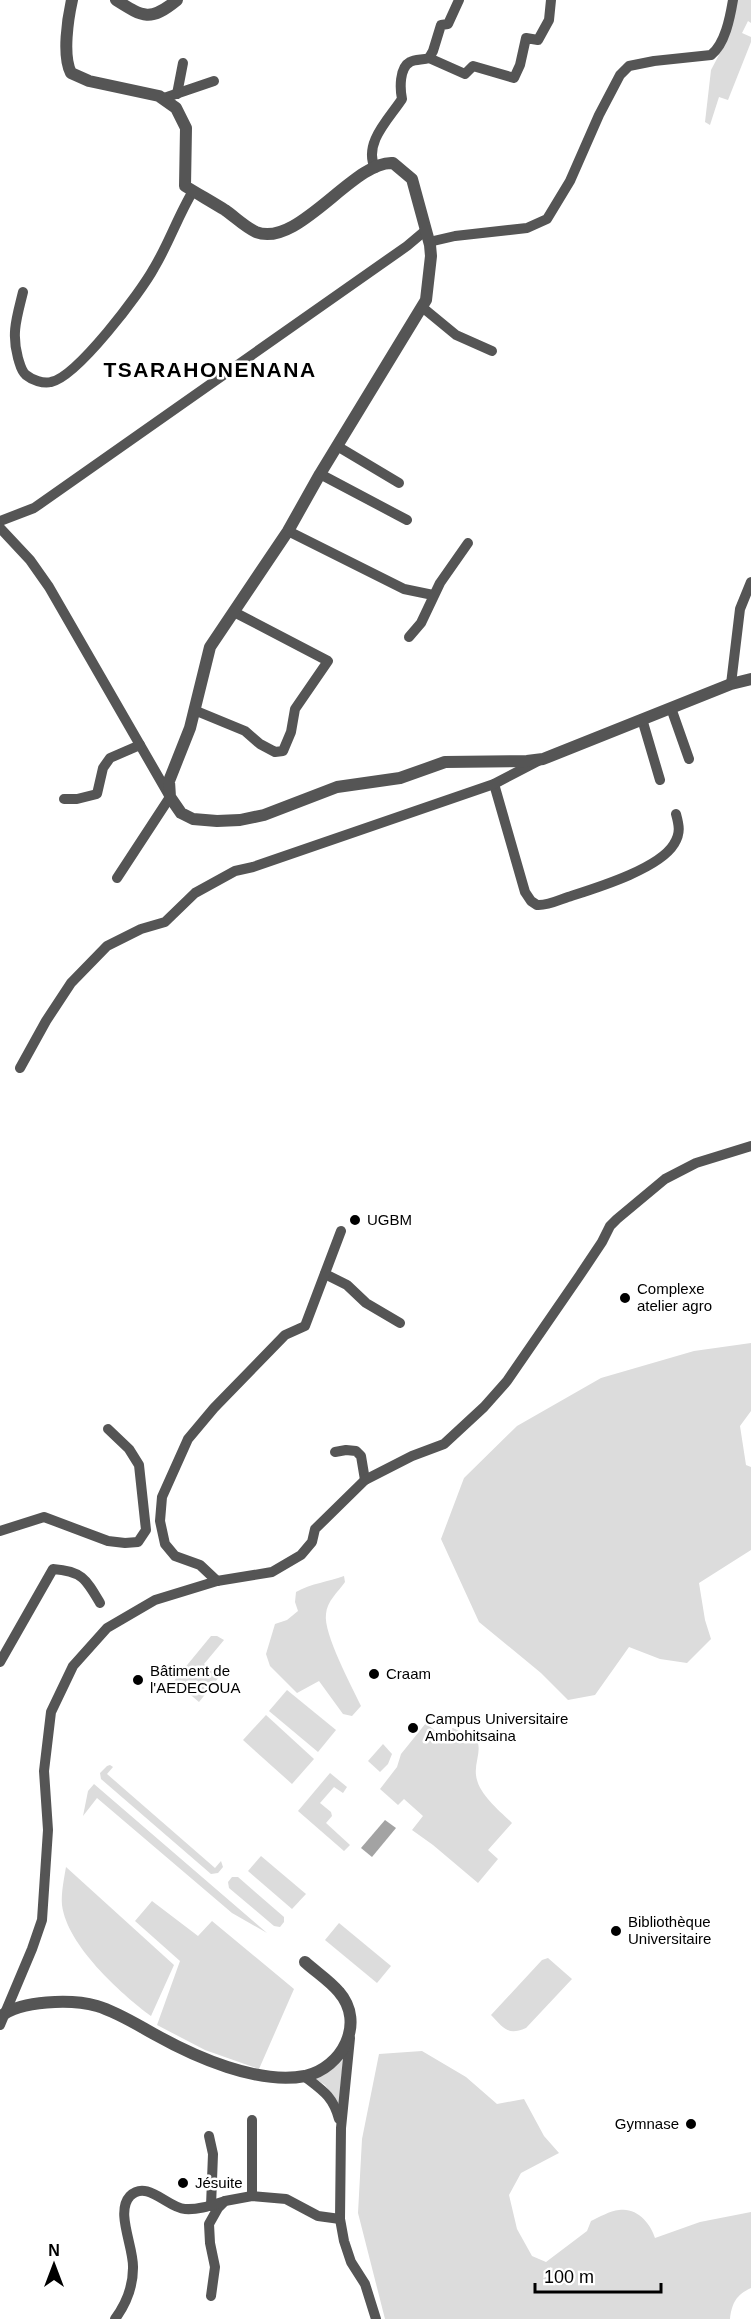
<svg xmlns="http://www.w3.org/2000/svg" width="751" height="2319" font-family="Arial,sans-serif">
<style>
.green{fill:#dcdcdc}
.water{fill:#a3a3a3}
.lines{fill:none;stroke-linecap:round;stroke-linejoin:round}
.minor{stroke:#555;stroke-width:10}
.tertiary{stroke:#555;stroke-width:12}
.poi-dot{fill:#000;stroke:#fff;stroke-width:2}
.labels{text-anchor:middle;stroke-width:5;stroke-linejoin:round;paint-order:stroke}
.poi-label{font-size:15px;fill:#000;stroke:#fff;text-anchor:start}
.district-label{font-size:21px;font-weight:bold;letter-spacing:1.5px;fill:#000;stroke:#fff}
</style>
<rect width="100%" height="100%" fill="#fff"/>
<!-- green -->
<g class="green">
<path d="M736 0H751V23L748 21 742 33 751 37V42L728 100 719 97 710 125 705 122 711 70 720 53Z"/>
<path d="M751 1343V1411L740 1426 746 1465 751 1467V1550L699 1583 705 1620 711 1639 687 1663 660 1659 629 1647 595 1695 568 1700 541 1673 479 1622 441 1539 464 1478 517 1426 601 1378 694 1351Z"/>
<path d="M344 1576 345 1582C338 1592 327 1601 326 1614 323 1633 352 1687 361 1706L352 1716 343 1714 319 1681 297 1693 270 1666 266 1654 275 1624 287 1620 298 1611 295 1602 296 1592C312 1583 328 1582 344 1576Z"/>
<path d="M211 1636H217L224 1640 204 1664 219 1677 199 1702 174 1681Z"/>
<path d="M287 1690 336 1730 318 1752 269 1711Z"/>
<path d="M266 1715 314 1759 292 1784 243 1740Z"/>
<path d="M426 1723 441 1736 453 1728 463 1733 469 1732C487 1744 474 1758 476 1775 478 1794 499 1810 512 1823L488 1850 498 1859 478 1883 433 1845 412 1830 423 1816 404 1799 398 1805 380 1789 397 1767 401 1754Z"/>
<path d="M383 1744 392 1754 388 1764 380 1772 368 1761Z"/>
<path d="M110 1765 113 1767 107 1774 215 1868 221 1861 223 1867 218 1873 211 1874 101 1779 100 1773 107 1766Z"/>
<path d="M330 1773 347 1787 343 1793 334 1787 320 1803 331 1812 332 1816 326 1823 350 1845 344 1851 298 1811Z"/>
<path d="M94 1784 267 1933 232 1913 97 1798 83 1816 88 1791Z"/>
<path d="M261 1856 306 1894 292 1909 248 1871Z"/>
<path d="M66 1867 174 1965 151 2016C120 1993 67 1945 62 1905 61 1893 64 1879 66 1867Z"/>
<path d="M232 1877H238L284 1917V1922L280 1927 274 1926 229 1888 228 1882Z"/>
<path d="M152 1901 198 1936 212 1921 294 1989 259 2069 205 2050 157 2025 180 1961 135 1921Z"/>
<path d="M339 1923 391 1966 377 1983 325 1940Z"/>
<path d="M548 1958 572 1979 526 2028C507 2036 504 2028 491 2015L542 1960Z"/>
<path d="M422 2051 466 2077 497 2104 524 2099 544 2136 559 2153 521 2173 509 2195 517 2229 532 2256 546 2262 587 2231 591 2221C599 2217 610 2211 619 2210 637 2207 651 2224 655 2238L700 2222 751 2212V2288C736 2295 732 2303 730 2319H385L358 2213 362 2139 379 2054Z"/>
<path d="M343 2060 339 2104 325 2085 314 2078 333 2069Z"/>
</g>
<!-- water -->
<path class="water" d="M385 1820 396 1828 372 1857 361 1848Z"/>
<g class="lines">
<!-- minor -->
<g class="minor">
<path d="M429 58 465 74 473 66 514 78 520 65 526 38 538 40 549 20 551 0"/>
<path d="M177 94 183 63"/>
<path d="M164 98 214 81"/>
<path d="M375 168C363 143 389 119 402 99 400 89 399 68 410 62 415 59 423 60 429 58L433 51 441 25 448 24 459 0"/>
<path d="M429 242 455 236 527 228 547 219 570 181 599 115 620 75 629 66 654 61 711 55C725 44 730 18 733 0"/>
<path d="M23 292C17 317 11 333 18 358 20 364 21 371 26 375 32 380 43 384 51 382 77 377 141 292 154 268 169 243 178 216 193 191"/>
<path d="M422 307 456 335 492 351"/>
<path d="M337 446 399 483"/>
<path d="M320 474 407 520"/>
<path d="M0 521 34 508 407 246 426 230"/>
<path d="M0 528 30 560 49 587 170 797 117 878"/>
<path d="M288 531 404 589 433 595"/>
<path d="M409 637 421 623 440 583 468 543"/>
<path d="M731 684 740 609 751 582"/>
<path d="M671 708 689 759"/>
<path d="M194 710 245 731 260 744 275 752 283 751 291 732 295 709 328 661 234 612"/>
<path d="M642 719 660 780"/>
<path d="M494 784 525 892 531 901 537 905C547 906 559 900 568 897 596 888 659 869 674 844 681 833 679 825 676 814"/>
<path d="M64 799H77L97 794 103 768 110 758 140 745"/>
<path d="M20 1068 46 1021 71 983 107 946 141 929 165 922 195 893 235 871 253 867 494 784 538 761"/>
<path d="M325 1274 347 1285 366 1303 400 1323"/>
<path d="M335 1452 346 1450 356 1451 361 1456 365 1480"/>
<path d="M0 1531 44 1517 108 1541 125 1543 138 1542 146 1530 139 1465 129 1449 108 1429"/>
<path d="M217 1581 200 1565 175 1556 165 1544 160 1521 162 1497 188 1439 214 1408 285 1335 305 1326 341 1231"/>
<path d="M0 1662 53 1569C82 1571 86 1579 100 1603"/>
<path d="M0 2025 32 1949 42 1920 48 1830 44 1771 51 1712 73 1666 107 1628 155 1600 217 1581 272 1572 301 1555 312 1542 315 1529 365 1480 412 1456 444 1444 484 1407 507 1381 580 1275 602 1242 610 1226 617 1219 665 1179 696 1163 751 1146"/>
<path d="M350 2038 341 2128 340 2219 344 2241 351 2262 365 2284 376 2319"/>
<path d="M304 2076C322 2090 333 2096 339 2119"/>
<path d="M252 2120V2196"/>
<path d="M209 2136 213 2154 211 2206"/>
<path d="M211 2296 215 2267 210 2243 209 2224 218 2208 225 2201 252 2196 286 2199 318 2216 340 2219"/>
<path d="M115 2319C126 2304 133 2287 133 2268 134 2247 115 2212 130 2196 147 2179 168 2208 185 2209 199 2210 212 2205 225 2201"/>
</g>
<!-- tertiary -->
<g class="tertiary">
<path d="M72 0C68 18 62 56 71 73L89 81 159 96 176 108 186 128 185 186C198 194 212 202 225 210 235 217 245 227 256 232 298 249 354 160 393 163L412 179 430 245 431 256 426 300 320 474 288 531 210 647 190 728 169 781 170 797 181 813 193 819 217 821 240 820 264 815 337 787 400 778 445 762 527 761 543 759 731 684 751 679"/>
<path d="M116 0C143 17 150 22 177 0"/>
<path d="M0 2017C20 2000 72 1999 97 2006 117 2012 136 2024 154 2034 195 2057 258 2085 305 2076 342 2068 366 2023 339 1992 330 1981 316 1972 305 1962"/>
</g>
</g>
<!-- markers -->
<g class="poi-dot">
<circle cx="355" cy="1220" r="6"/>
<circle cx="625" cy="1298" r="6"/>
<circle cx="374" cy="1674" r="6"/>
<circle cx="138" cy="1680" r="6"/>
<circle cx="413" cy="1728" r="6"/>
<circle cx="616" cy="1931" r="6"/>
<circle cx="691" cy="2124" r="6"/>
<circle cx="183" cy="2183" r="6"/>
</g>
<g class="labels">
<!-- poi labels -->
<g class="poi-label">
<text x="367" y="1225">UGBM</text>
<text x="637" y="1294">Complexe<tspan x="637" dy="17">atelier agro</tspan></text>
<text x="150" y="1676">Bâtiment de<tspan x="150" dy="17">l'AEDECOUA</tspan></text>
<text x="386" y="1679">Craam</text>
<text x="425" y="1724">Campus Universitaire<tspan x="425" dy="17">Ambohitsaina</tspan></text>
<text x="628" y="1927">Bibliothèque<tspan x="628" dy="17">Universitaire</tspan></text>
<text x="679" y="2129" text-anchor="end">Gymnase</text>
<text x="195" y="2188">Jésuite</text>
</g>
<!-- district labels -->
<g class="district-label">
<text x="210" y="377">TSARAHONENANA</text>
</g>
</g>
<!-- north arrow -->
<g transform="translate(54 2265)" stroke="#ffffff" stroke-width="4.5" paint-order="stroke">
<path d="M0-4.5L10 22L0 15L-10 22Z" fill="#000000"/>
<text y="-9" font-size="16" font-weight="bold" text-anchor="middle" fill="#000000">N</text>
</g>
<!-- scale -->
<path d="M535 2283v9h126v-9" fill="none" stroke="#000000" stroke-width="3"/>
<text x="544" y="2283" font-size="18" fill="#000000" stroke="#ffffff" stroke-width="4.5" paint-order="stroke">100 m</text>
</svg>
